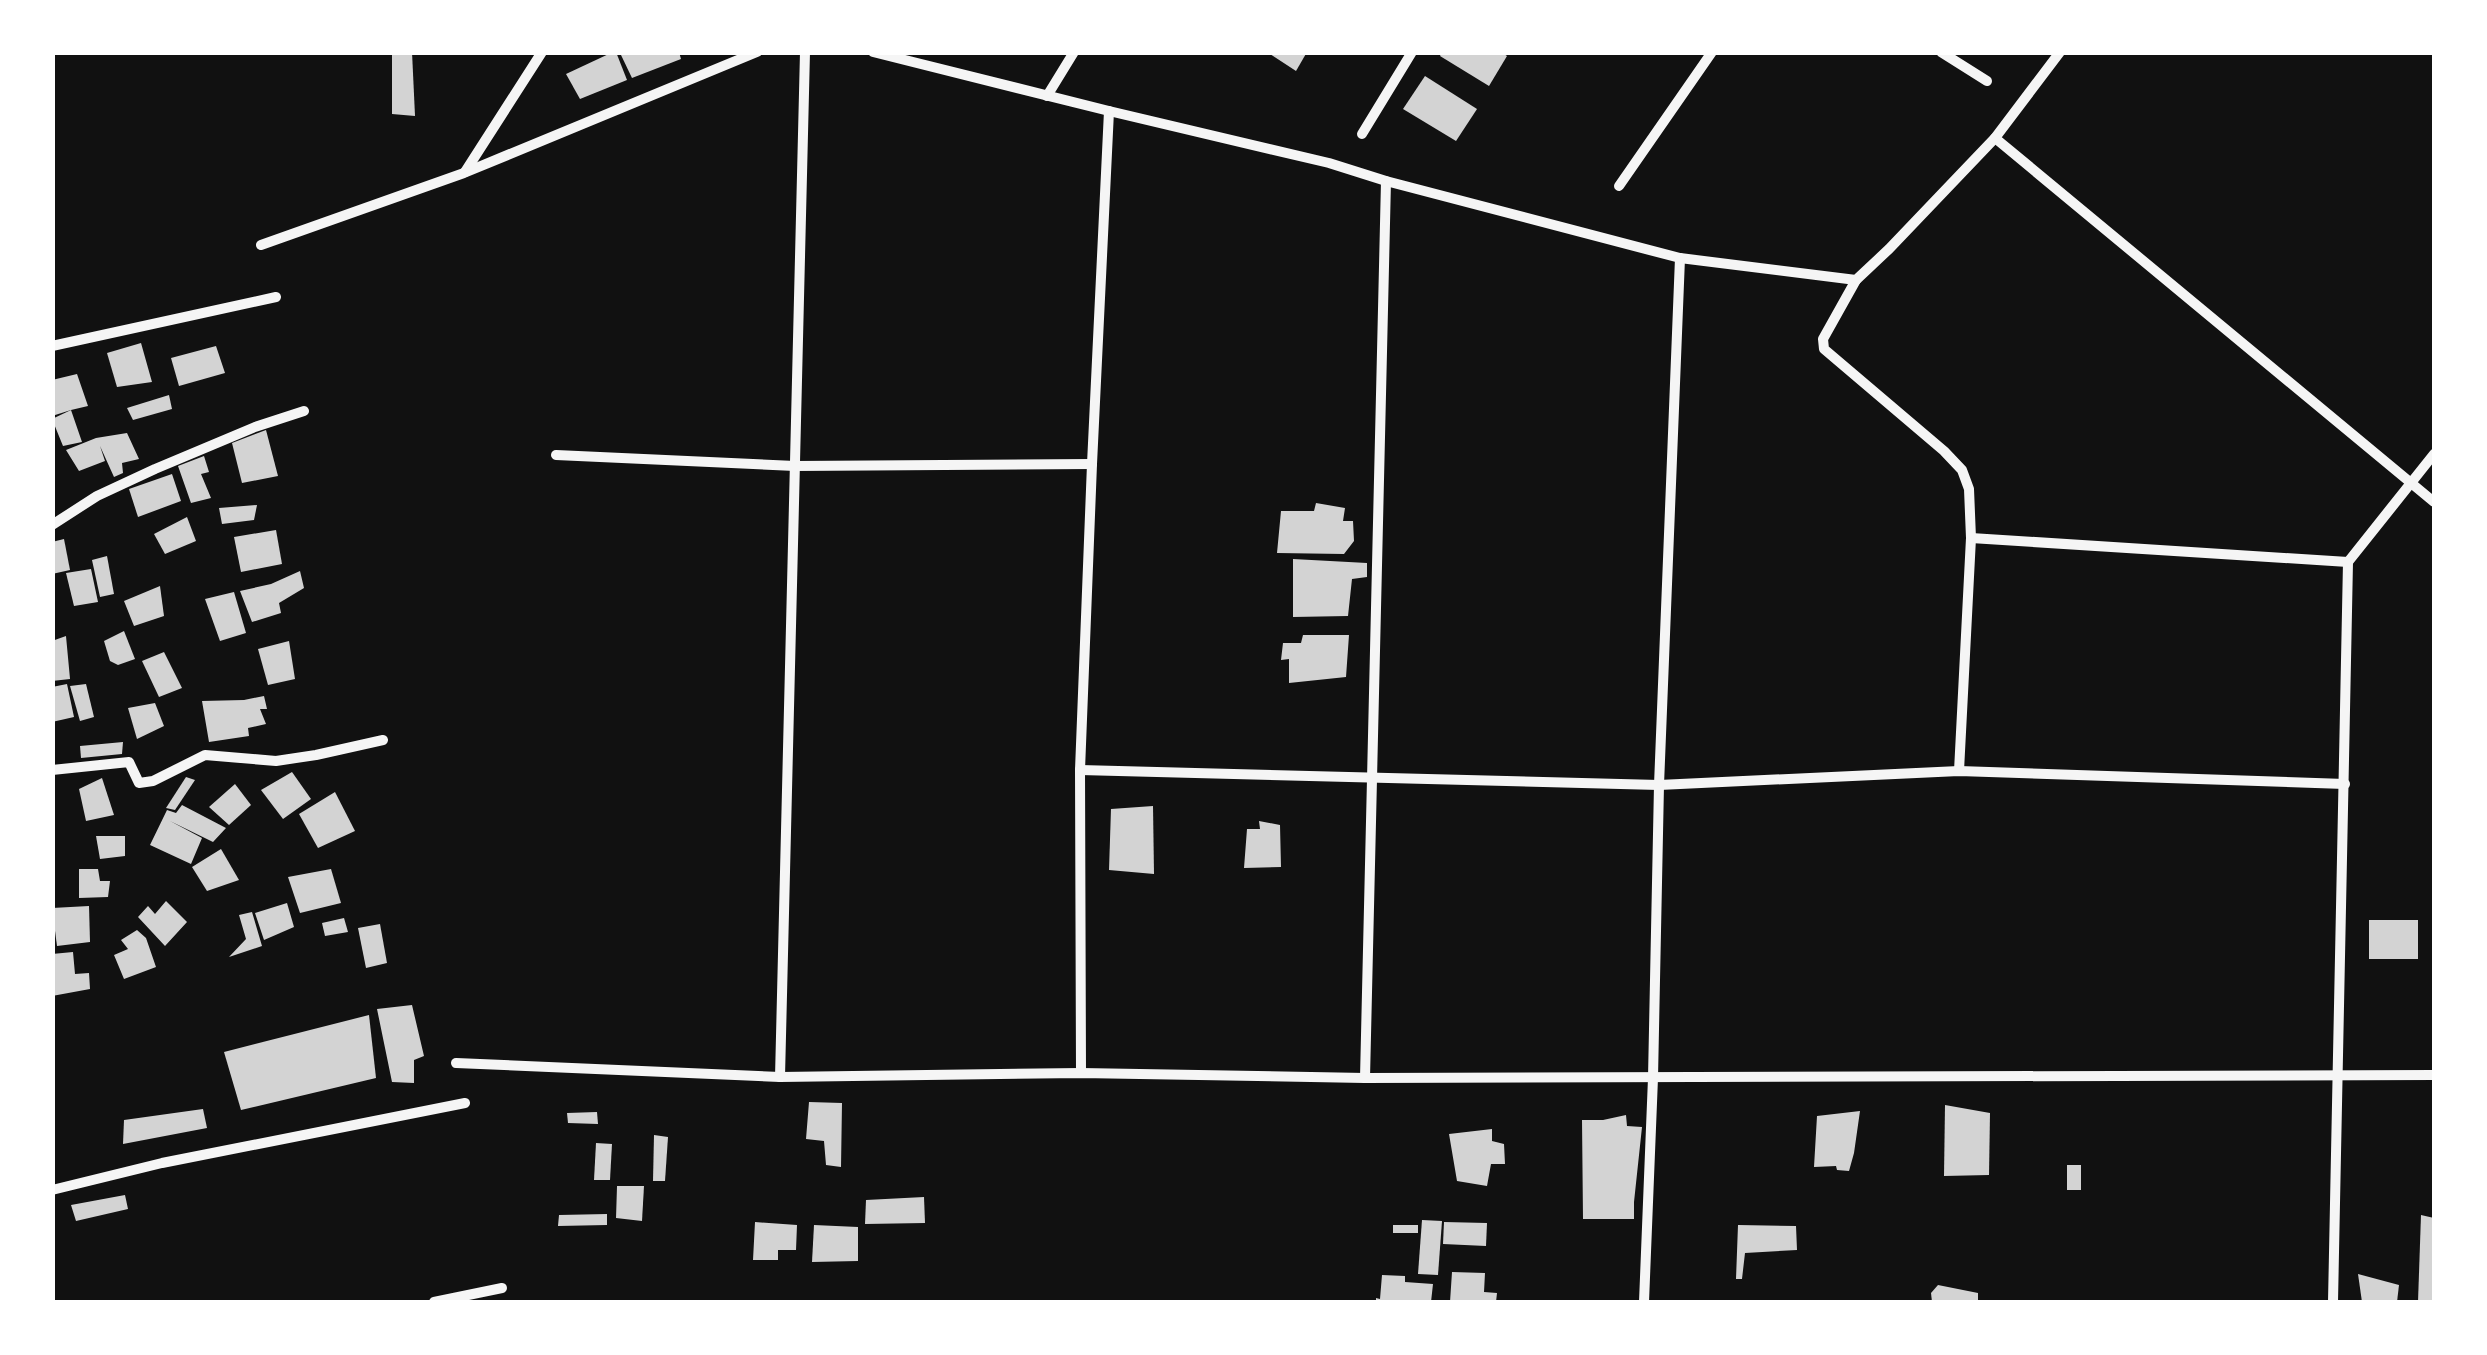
<svg xmlns="http://www.w3.org/2000/svg" width="2487" height="1355" font-family="Poppins,sans-serif">
<style>
.building{fill:#d3d3d3}
.lines{fill:none;stroke-linecap:round;stroke-linejoin:round}
.minor{stroke:#f5f5f5;stroke-width:10}
</style>
<rect width="100%" height="100%" fill="#111"/>
<!-- building -->
<g class="building">
<path d="M392 52H412L415 116 392 114Z"/>
<path d="M613 52H616L627 80 580 99 566 74Z"/>
<path d="M628 52H679L681 59 632 78 621 55Z"/>
<path d="M1267 52H1307L1296 71Z"/>
<path d="M1442 52H1501L1507 56 1489 86 1440 56Z"/>
<path d="M1425 76 1477 109 1456 141 1403 109Z"/>
<path d="M141 343 152 382 117 387 107 353Z"/>
<path d="M216 346 225 373 179 386 171 358Z"/>
<path d="M77 374 88 406 71 410 82 442 63 446 52 419 71 410 52 416V380Z"/>
<path d="M169 395 172 409 133 420 127 408Z"/>
<path d="M266 430 278 476 242 483 232 443Z"/>
<path d="M127 433 139 459 122 463 123 473 114 477 100 446 105 461 79 471 66 450 96 438Z"/>
<path d="M204 456 209 472 201 474 211 498 191 503 178 466Z"/>
<path d="M172 474 181 501 138 517 129 489Z"/>
<path d="M1316 503 1345 508 1343 521H1353L1354 541 1344 554 1277 553 1281 511H1314Z"/>
<path d="M257 505 254 520 222 524 219 508Z"/>
<path d="M187 517 196 541 165 554 154 534Z"/>
<path d="M276 530 282 564 241 572 234 537Z"/>
<path d="M64 539 70 570 52 574V542Z"/>
<path d="M107 556 114 594 100 597 92 560Z"/>
<path d="M1293 559 1367 563V577L1352 579 1348 616 1293 617Z"/>
<path d="M91 569 98 602 74 606 66 573Z"/>
<path d="M300 571 304 588 279 603 281 613 252 622 240 591 271 584Z"/>
<path d="M160 586 164 616 134 626 124 601Z"/>
<path d="M234 592 246 633 220 641 205 599Z"/>
<path d="M124 631 135 659 118 665 110 661 104 641Z"/>
<path d="M1303 635H1349L1346 677 1289 683V659L1281 660 1283 643H1301Z"/>
<path d="M66 636 70 679 52 681V641Z"/>
<path d="M289 641 295 679 268 685 258 649Z"/>
<path d="M164 652 182 688 159 697 142 661Z"/>
<path d="M67 684 74 717 52 722V687Z"/>
<path d="M86 684 94 717 80 721 70 686Z"/>
<path d="M264 696 267 709H260L266 724 248 728 249 736 209 742 202 701 244 700Z"/>
<path d="M155 703 164 726 137 739 128 708Z"/>
<path d="M123 742 122 754 81 758 80 746Z"/>
<path d="M292 772 311 799 283 819 261 790Z"/>
<path d="M186 777 195 780 175 810 166 808Z"/>
<path d="M102 778 114 815 86 821 79 789Z"/>
<path d="M235 784 251 805 229 825 209 807Z"/>
<path d="M335 792 355 831 318 848 299 814Z"/>
<path d="M182 805 226 828 213 842 170 821 202 838 191 864 150 845 167 810 176 813Z"/>
<path d="M1153 806 1154 874 1109 870 1111 809Z"/>
<path d="M1259 821 1280 825 1281 867 1244 868 1247 829H1260Z"/>
<path d="M96 836H125V856L100 859Z"/>
<path d="M221 849 239 880 207 891 192 867Z"/>
<path d="M79 869H98L100 881H110L108 897 79 898Z"/>
<path d="M331 869 341 903 300 913 288 877Z"/>
<path d="M166 901 187 922 165 946 138 917 148 906 155 914Z"/>
<path d="M287 903 294 927 264 940 255 913Z"/>
<path d="M89 906 90 942 57 946 52 908Z"/>
<path d="M252 912 262 946 229 957 246 939 239 915Z"/>
<path d="M344 918 348 932 325 936 322 923Z"/>
<rect x="2369" y="920" width="49" height="39"/>
<path d="M380 924 387 963 366 968 358 928Z"/>
<path d="M137 930 146 938 156 967 124 979 114 955 128 949 121 940Z"/>
<path d="M73 952 75 974 89 973 90 989 52 996V954Z"/>
<path d="M412 1005 424 1056 414 1060V1083L392 1082 377 1009Z"/>
<path d="M369 1015 376 1078 241 1110 224 1052Z"/>
<path d="M809 1102 842 1103 841 1167 826 1165 824 1141 806 1139Z"/>
<path d="M1945 1105 1990 1113 1989 1175 1944 1176Z"/>
<path d="M203 1109 207 1128 123 1144 124 1120Z"/>
<path d="M1860 1111 1854 1153 1849 1171 1837 1170 1836 1166 1814 1167 1817 1116Z"/>
<path d="M597 1112 598 1124 568 1123 567 1113Z"/>
<path d="M1626 1115 1627 1126 1642 1127 1634 1202V1219H1583L1582 1120H1603Z"/>
<path d="M1492 1129V1141L1504 1144 1505 1164H1491L1487 1186 1457 1181 1449 1134Z"/>
<path d="M654 1135 668 1137 665 1181H653Z"/>
<path d="M596 1143 612 1144 610 1180H594Z"/>
<rect x="2067" y="1165" width="14" height="25"/>
<path d="M617 1186H644L642 1221 616 1218Z"/>
<path d="M125 1195 128 1209 76 1221 71 1205Z"/>
<path d="M924 1197 925 1223 865 1224 866 1200Z"/>
<path d="M607 1214V1225L558 1226 559 1215Z"/>
<path d="M2421 1215 2434 1218V1302H2418Z"/>
<path d="M1422 1220 1442 1221 1438 1275 1418 1274Z"/>
<path d="M755 1222 797 1225 796 1250H778V1260H753Z"/>
<path d="M1444 1222 1487 1223 1486 1246 1443 1244Z"/>
<path d="M814 1225 858 1227V1261L812 1262Z"/>
<rect x="1393" y="1225" width="25" height="8"/>
<path d="M1738 1225 1796 1226 1797 1250 1745 1253 1742 1279H1736Z"/>
<path d="M1452 1272 1485 1273 1484 1292 1497 1293 1496 1302H1450Z"/>
<path d="M2358 1274 2399 1285 2397 1302H2362Z"/>
<path d="M1382 1275 1405 1276V1282L1433 1284 1431 1302H1376V1298L1380 1299Z"/>
<path d="M1938 1285 1978 1293V1302H1932L1931 1293Z"/>
</g>
<g class="lines">
<!-- minor -->
<g class="minor">
<path d="M873 52 1109 111 1329 163 1386 181 1680 258 1856 280 1889 249 1995 138 2060 52"/>
<path d="M1941 52 1987 81"/>
<path d="M1047 96 1074 52"/>
<path d="M1362 134 1412 52"/>
<path d="M1995 138 2434 502"/>
<path d="M465 172 542 52"/>
<path d="M1619 186 1712 52"/>
<path d="M261 245 464 173 757 52"/>
<path d="M1856 280 1823 339 1824 349 1944 451 1962 470 1969 489 1971 538 1959 771"/>
<path d="M52 346 276 297"/>
<path d="M556 455 795 466 1092 464"/>
<path d="M52 525 97 496 155 469 255 427 304 411"/>
<path d="M1971 538 2348 562"/>
<path d="M52 770 129 762 139 783 153 781 205 755 276 761 316 755 383 740"/>
<path d="M1080 770 1659 785 1959 771 2345 784"/>
<path d="M456 1063 780 1077 1081 1073 1365 1078 2434 1075"/>
<path d="M1081 1073 1080 770 1092 464 1109 111"/>
<path d="M780 1077 805 52"/>
<path d="M1365 1078 1386 181"/>
<path d="M52 1190 162 1163 465 1103"/>
<path d="M434 1302 502 1288"/>
<path d="M1644 1302 1653 1078 1659 785 1680 258"/>
<path d="M2333 1302 2348 562 2434 454"/>
</g>
</g>
<!-- border -->
<rect width="2487" height="1355" fill="none" stroke="#ffffff" stroke-width="110"/>
</svg>
